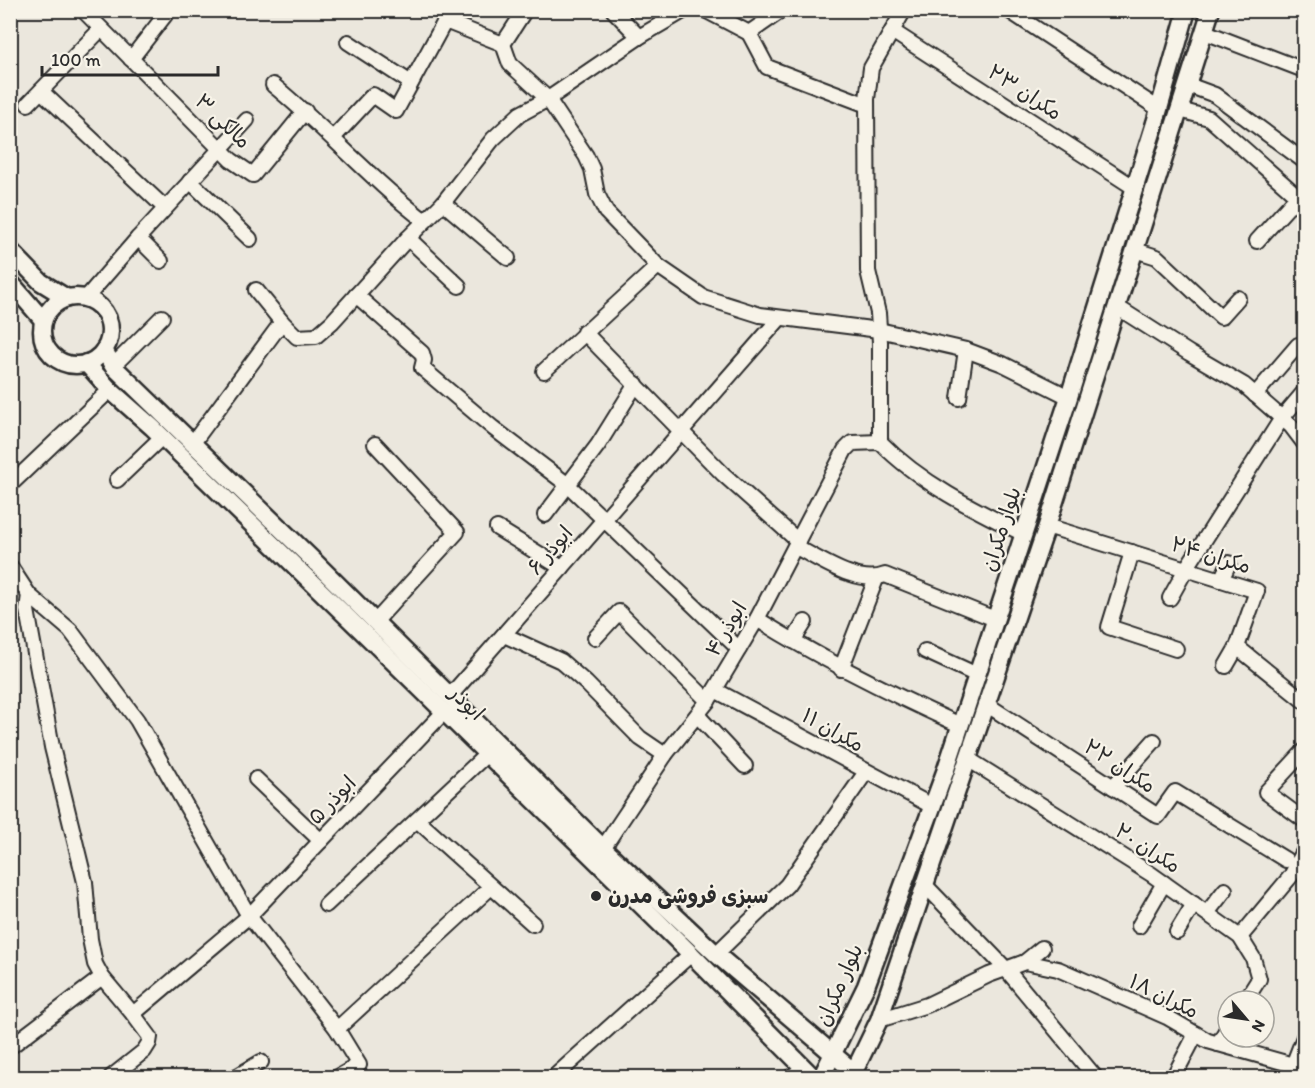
<svg xmlns="http://www.w3.org/2000/svg" width="1315" height="1088" font-family="Itim,'Playpen Sans Arabic',sans-serif">
<style>
.lines{fill:none;stroke-linecap:round;stroke-linejoin:round}
.minor-casing{stroke:#2b2b2b;stroke-width:18}
.major-casing{stroke:#2b2b2b;stroke-width:21}
.minor{stroke:#f7f3e8;stroke-width:14}
.major{stroke:#f7f3e8;stroke-width:16}
.poi-dot{fill:#2b2b2b;stroke:#f7f3e8;stroke-width:2}
.labels{text-anchor:middle;stroke-width:4.5;stroke-linejoin:round;paint-order:stroke}
.street-label{font-size:21px;fill:#2b2b2b;stroke:#f7f3e8}
.poi-label{font-size:21px;font-weight:bold;fill:#2b2b2b;stroke:#f7f3e8;text-anchor:start}
</style>
<rect width="100%" height="100%" fill="#ebe7dd"/>
<filter id="ink" filterUnits="userSpaceOnUse"><feTurbulence type="fractalNoise" baseFrequency=".0167" numOctaves="2"/><feDisplacementMap in="SourceGraphic" scale="12" xChannelSelector="R" yChannelSelector="G"/><feConvolveMatrix kernelMatrix="1 2 1 2 8 2 1 2 1" color-interpolation-filters="sRGB"/></filter>
<g filter="url(#ink)">
<g class="lines">
<defs>
<g id="minor">
<path d="M83 10 231 160 253 175 305 111"/>
<path d="M525 10 503 44 510 64 548 99 586 156 592 169 597 194 606 212 658 266 703 297 760 315 879 330 966 350 1003 364 1069 397"/>
<path d="M613 10 639 37"/>
<path d="M705 10 749 33"/>
<path d="M1008 10 1159 109"/>
<path d="M892 31 1135 188"/>
<path d="M1205 32 1304 70"/>
<path d="M749 33 767 67 867 105"/>
<path d="M749 33 782 10"/>
<path d="M348 42 411 83"/>
<path d="M131 59 169 10"/>
<path d="M273 85C326 128 371 180 425 221"/>
<path d="M1188 85 1215 95 1304 161"/>
<path d="M41 91 165 208"/>
<path d="M28 104 101 29"/>
<path d="M1180 110 1209 118 1304 202"/>
<path d="M333 138 373 95 396 111 445 21 503 44"/>
<path d="M190 181 250 239"/>
<path d="M443 203 508 258"/>
<path d="M138 238 161 261"/>
<path d="M408 238 459 286"/>
<path d="M1257 241 1298 196"/>
<path d="M1135 250 1157 257 1221 317 1238 298"/>
<path d="M256 290 282 322 297 337 316 336 332 322 408 238 443 203 493 139 520 114 548 99 639 37 685 10"/>
<path d="M356 295 422 353 424 360 422 368 493 428 568 485 739 649"/>
<path d="M86 298 138 238 247 120"/>
<path d="M1117 307 1189 353 1244 385 1291 426 1304 443"/>
<path d="M584 332 723 474 798 541"/>
<path d="M113 366 162 317"/>
<path d="M544 371 658 266"/>
<path d="M1255 395 1298 345"/>
<path d="M959 398 966 350"/>
<path d="M880 442V342L878 313 868 271 867 99 871 68 904 10"/>
<path d="M880 442C920 483 973 509 1024 534"/>
<path d="M192 444 282 322"/>
<path d="M117 480 162 437"/>
<path d="M10 485 110 390"/>
<path d="M545 515 598 445 636 384"/>
<path d="M1047 526 1257 591 1237 647 1304 701"/>
<path d="M497 528 562 568"/>
<path d="M796 547C820 559 858 586 885 575L995 619"/>
<path d="M1132 552 1109 627 1176 649"/>
<path d="M10 566 29 595 70 630 137 720 249 916 337 1029 359 1065 336 1078"/>
<path d="M1221 580 1229 563"/>
<path d="M29 595 27 610 52 747 85 882 90 939 95 964 102 977 133 1014 150 1037 149 1043 144 1051 110 1078"/>
<path d="M1170 598 1186 569 1282 418 1304 392"/>
<path d="M757 619C824 661 889 693 960 725"/>
<path d="M375 622 457 532 375 444"/>
<path d="M504 635 561 661 586 683 640 738 665 755"/>
<path d="M595 638 619 612 708 701"/>
<path d="M793 641 805 622"/>
<path d="M925 651 977 675"/>
<path d="M1226 666 1237 647"/>
<path d="M841 669 876 579"/>
<path d="M715 690 932 806"/>
<path d="M450 696 780 318"/>
<path d="M986 704 1158 816 1175 792 1286 860"/>
<path d="M697 715 745 766"/>
<path d="M1304 751 1266 792 1304 820"/>
<path d="M968 759 1151 874 1240 937 1253 958 1259 979 1245 1001"/>
<path d="M256 779 321 841"/>
<path d="M1113 787 1154 741"/>
<path d="M417 820 533 924"/>
<path d="M603 848 665 755 708 701 757 619 845 450 852 443 880 442"/>
<path d="M925 885 1006 969 1096 1078"/>
<path d="M326 905 487 754"/>
<path d="M1207 913 1225 890"/>
<path d="M1139 926 1164 883"/>
<path d="M1177 932 1194 904"/>
<path d="M1240 937 1291 876 1304 851"/>
<path d="M716 954 787 885 866 772"/>
<path d="M1025 962 1042 948"/>
<path d="M133 1014 249 916 444 712"/>
<path d="M879 1020 927 1005 989 975 1025 962 1058 969 1167 1017 1208 1041 1293 1065 1304 1071"/>
<path d="M337 1029 491 887"/>
<path d="M1218 1044 1228 1027"/>
<path d="M10 1047 102 977"/>
<path d="M1293 1065 1304 1037"/>
<path d="M234 1078 261 1062"/>
<path d="M553 1078 691 954"/>
<path d="M789 1078 804 1069"/>
<path d="M1173 1078 1196 1034"/>
</g>
<g id="major">
<path d="M10 250 41 282 67 298"/>
<path d="M10 282 43 320"/>
<circle cx="76" cy="331" r="34"/>
<path d="M104 350 113 366 315 562 603 848 716 954 854 1072"/>
<path d="M86 363 110 390 152 427 375 644 691 954 814 1078"/>
<path d="M821 1078 866 986 945 772 1069 397 1155 123 1187 10"/>
<path d="M851 1078 879 1020 1047 526 1211 10"/>
</g>
</defs>
<!-- minor casing -->
<use href="#minor" class="minor-casing"/>
<!-- major casing -->
<use href="#major" class="major-casing"/>
<!-- minor -->
<use href="#minor" class="minor"/>
<!-- major -->
<use href="#major" class="major"/>
</g>
</g>
<!-- markers -->
<circle class="poi-dot" cx="596" cy="896" r="6"/>
<g class="labels">
<!-- street labels -->
<g class="street-label">
<text transform="translate(1025 92) rotate(33)" y="7">مکران ۲۳</text>
<text transform="translate(223 121) rotate(44)" y="7">مالکی ۳</text>
<text transform="translate(1001 529) rotate(-72)" y="7">بلوار مکران</text>
<text transform="translate(550 550) rotate(-49)" y="7">ابوذر ۶</text>
<text transform="translate(1211 555) rotate(17)" y="7">مکران ۲۴</text>
<text transform="translate(726 629) rotate(-59)" y="7">ابوذر ۴</text>
<text transform="translate(467 703) rotate(45)" y="7">ابوذر</text>
<text transform="translate(833 730) rotate(29)" y="7">مکران ۱۱</text>
<text transform="translate(1120 766) rotate(33)" y="7">مکران ۲۲</text>
<text transform="translate(332 800) rotate(-46)" y="7">ابوذر ۵</text>
<text transform="translate(1148 848) rotate(33)" y="7">مکران ۲۰</text>
<text transform="translate(839 985) rotate(-66)" y="7">بلوار مکران</text>
<text transform="translate(1164 996) rotate(26)" y="7">مکران ۱۸</text>
</g>
<!-- poi labels -->
<g class="poi-label">
<text x="608" y="903">سبزی فروشی مدرن</text>
</g>
</g>
<!-- margin -->
<rect width="1315" height="1088" fill="none" stroke="#f7f3e8" stroke-width="36"/>
<rect x="18" y="18" width="1279" height="1052" fill="none" stroke="#2b2b2b" stroke-width="2" filter="url(#ink)"/>
<!-- north arrow -->
<g transform="translate(1246 1019) rotate(119)"><circle r="28" fill="#f7f3e8" stroke="#a5a39c" stroke-width="1.5"/>
<path d="M0-4.5L10 22L0 15L-10 22Z" fill="#2b2b2b"/>
<text y="-9" font-size="16" font-weight="bold" text-anchor="middle" fill="#2b2b2b">N</text>
</g>
<!-- scale -->
<path d="M42 66v9h176v-9" fill="none" stroke="#2b2b2b" stroke-width="3"/>
<text x="51" y="66" font-size="18" fill="#2b2b2b" stroke="#f7f3e8" stroke-width="4.5" paint-order="stroke">100 m</text>
</svg>
